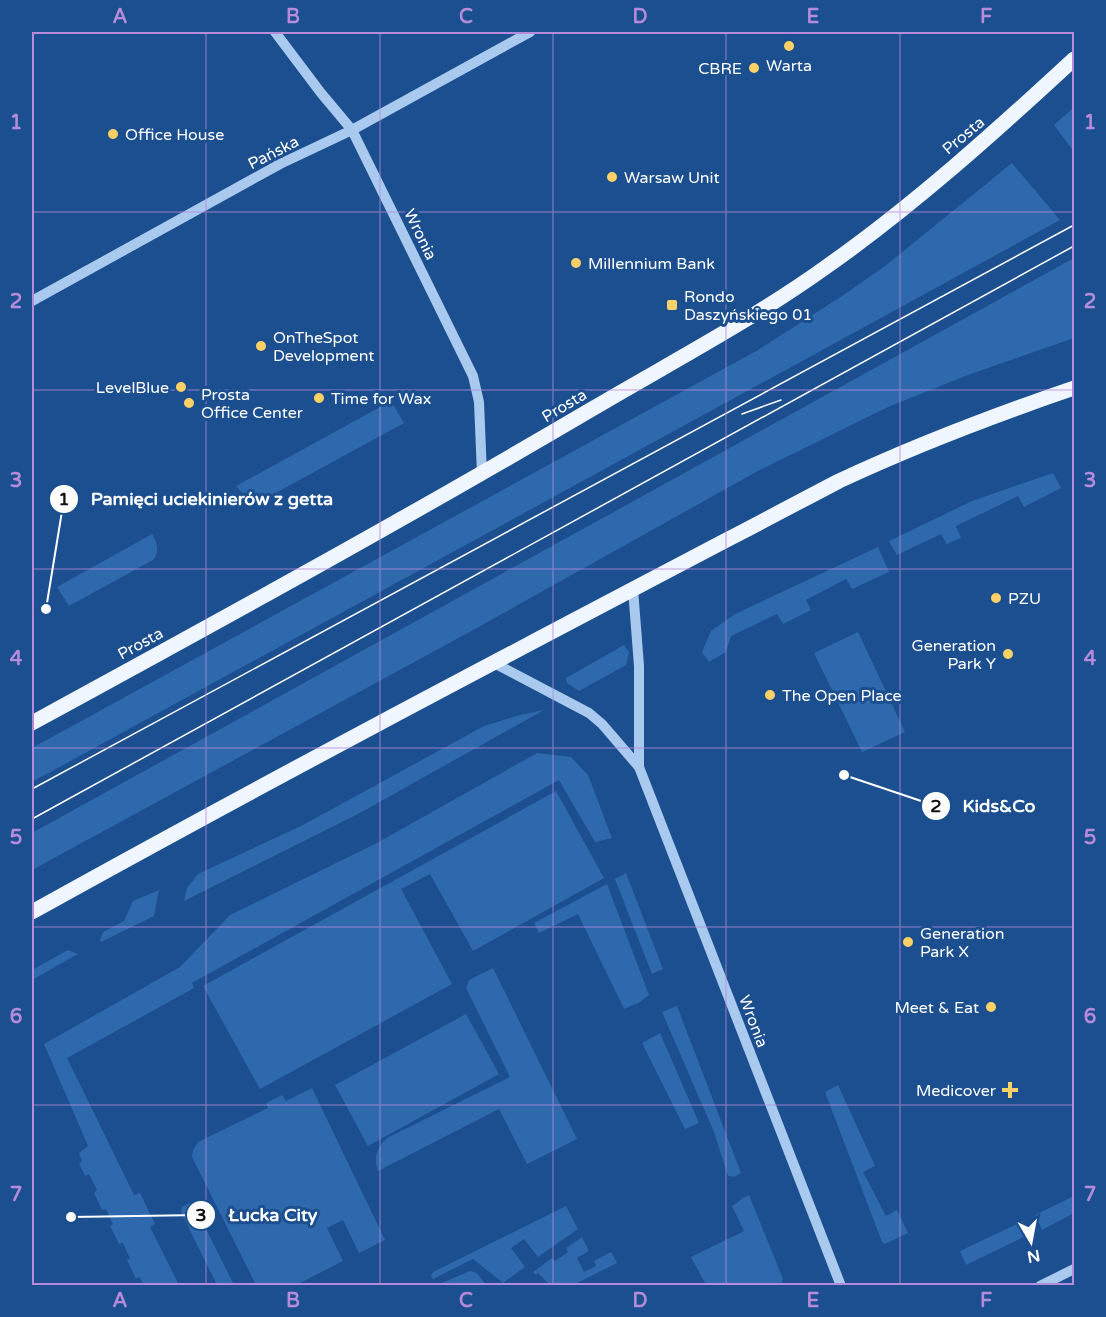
<svg xmlns="http://www.w3.org/2000/svg" width="1106" height="1317" font-family="'Varela Round',sans-serif">
<style>
.green{fill:#2e69ad}
.lines{fill:none;stroke-linecap:round;stroke-linejoin:round}
.minor{stroke:#a9c9ee;stroke-width:10}
.major{stroke:#f0f6ff;stroke-width:15}
.tram{stroke:#fff;stroke-width:1.5}
.grid{fill:none;stroke:#b68bdc;stroke-width:1.5;stroke-opacity:0.55}
.poi-dot{fill:#ffd166;stroke:#1b4f8f;stroke-width:2}
.labels{text-anchor:middle;stroke-width:6;stroke-linejoin:round;paint-order:stroke}
.poi-label{font-size:16px;fill:#fff;stroke:#1b4f8f;text-anchor:start}
.street-label{font-size:16px;fill:#fff;stroke:#1b4f8f}
.leader{fill:none;stroke:#fff;stroke-width:2}
.callout-dot{fill:#fff;stroke:#1b4f8f;stroke-width:2}
.mark-label{font-size:18px;text-anchor:middle;font-weight:bold;fill:#111}
.callout-label{font-size:18px;text-anchor:middle;font-weight:bold;fill:#fff;stroke:#1b4f8f;stroke-width:6;stroke-linejoin:round;paint-order:stroke}
.neatline{fill:none;stroke:#b68bdc;stroke-width:2}
.grid-label{font-size:20px;text-anchor:middle;font-weight:bold;fill:#b68bdc}
</style>
<rect width="100%" height="100%" fill="#1b4f8f"/>
<!-- green -->
<g class="green">
<path d="M1072 109H1074V152L1054 125Z"/>
<path d="M1012 163 1060 220 32 782V748L758 350 845 294 885 266Z"/>
<path d="M1074 258V338L968 375 888 407 756 472 475 629 32 870V833Z"/>
<path d="M391 401 404 423 261 501C249 500 244 495 236 486Z"/>
<path d="M1053 473 1061 488 1024 507 1018 496 956 526 961 538 947 544 941 534 897 555 889 541 972 501Z"/>
<path d="M152 534C157 543 160 552 153 560L69 606 57 587Z"/>
<path d="M878 547 889 572 852 589 846 579 806 600 811 610 783 624 777 614 731 636 726 652 709 662 702 652 711 631 735 614Z"/>
<path d="M858 632 905 732 862 752 814 653Z"/>
<path d="M624 645 629 652 626 665 579 691 567 683 566 678Z"/>
<path d="M544 710 358 814 184 901 187 888 198 874 303 825 484 726 520 715Z"/>
<path d="M537 753 571 757 588 775 612 838 595 842 559 780 192 983 194 988 67 1058 134 1195 140 1193 155 1224 150 1227 179 1285H144L139 1277 136 1279 127 1260 130 1259 123 1243 119 1244 110 1226 113 1224 106 1209 102 1210 94 1193 97 1190 89 1174 85 1176 79 1163 82 1162 79 1153 88 1146 44 1044 180 967 230 915 375 844Z"/>
<path d="M556 791 604 878 473 951 430 874 401 889 452 984 260 1089 203 986Z"/>
<path d="M626 873 663 969 652 974 615 879Z"/>
<path d="M607 884 649 995 638 1003 624 1009 578 914 539 933 534 923Z"/>
<path d="M159 890 154 916 101 942 100 940 103 932 124 921 133 901Z"/>
<path d="M68 950 78 954 32 980V970Z"/>
<path d="M493 968 577 1139 527 1164 499 1109 378 1171C373 1158 377 1147 387 1138L510 1077 466 988 469 980Z"/>
<path d="M677 1006 741 1173 734 1177 728 1176 714 1132 662 1012Z"/>
<path d="M466 1014 499 1074 368 1146 335 1085Z"/>
<path d="M660 1033 699 1123 685 1129 642 1043Z"/>
<path d="M838 1085 875 1166 863 1172 886 1216 897 1210 908 1233 885 1244 882 1242 825 1092Z"/>
<path d="M312 1088 385 1240 359 1253 343 1220 327 1228 343 1261 296 1285H256L192 1157 193 1150 198 1142 268 1108 266 1103 282 1095 286 1101Z"/>
<path d="M749 1195 783 1279 781 1285H706L691 1257 744 1231 732 1206C739 1202 742 1197 749 1195Z"/>
<path d="M1074 1196V1213L1042 1230 1035 1215Z"/>
<path d="M189 1203 194 1205 234 1285H217L181 1212 182 1207Z"/>
<path d="M566 1206 578 1229 538 1257 524 1239 511 1248 525 1267 503 1283 473 1259 433 1279 431 1275 433 1272Z"/>
<path d="M1023 1221 1030 1234 966 1265 960 1251Z"/>
<path d="M582 1237 589 1251 577 1258 584 1272 596 1266 594 1261 611 1252 617 1263 573 1285H549V1284L538 1273 536 1275 533 1272 552 1258 555 1261 568 1252 566 1248Z"/>
<path d="M470 1271 477 1273 486 1285H437Z"/>
</g>
<g class="lines">
<!-- minor -->
<g class="minor">
<path d="M275 32 321 93 352 130 473 376 479 402 482 474"/>
<path d="M32 301 280 164 352 130 530 32"/>
<path d="M633 589 639 666V767"/>
<path d="M492 662 589 713 602 724 639 767 841 1286"/>
<path d="M1040 1286 1074 1269"/>
</g>
<!-- major -->
<g class="major">
<path d="M32 723C219 621 407 518 592 409 670 363 752 320 826 267 914 205 995 132 1074 59"/>
<path d="M32 912C298 764 569 623 839 481 916 445 995 415 1074 388"/>
</g>
<!-- tram -->
<g class="tram">
<path d="M742 414 781 400"/>
<path d="M32 789 1074 225"/>
<path d="M32 819 1074 246"/>
</g>
</g>
<!-- grid -->
<path class="grid" d="M206 32V1286M380 32V1286M553 32V1286M726 32V1286M900 32V1286M32 212H1074M32 390H1074M32 569H1074M32 748H1074M32 927H1074M32 1105H1074"/>
<!-- markers -->
<g class="poi-dot">
<circle cx="789" cy="46" r="6"/>
<circle cx="754" cy="68" r="6"/>
<circle cx="113" cy="134" r="6"/>
<circle cx="612" cy="177" r="6"/>
<circle cx="576" cy="263" r="6"/>
<rect x="666" y="299" width="12" height="12" rx="3"/>
<circle cx="261" cy="346" r="6"/>
<circle cx="181" cy="387" r="6"/>
<circle cx="319" cy="398" r="6"/>
<circle cx="189" cy="403" r="6"/>
<circle cx="996" cy="598" r="6"/>
<circle cx="1008" cy="654" r="6"/>
<circle cx="770" cy="695" r="6"/>
<circle cx="908" cy="942" r="6"/>
<circle cx="991" cy="1007" r="6"/>
<path d="M1007 1081h6v6h6v6h-6v6h-6v-6h-6v-6h6z"/>
</g>
<g class="labels">
<!-- poi labels -->
<g class="poi-label">
<text x="789" y="71" text-anchor="middle">Warta</text>
<text x="742" y="74" text-anchor="end">CBRE</text>
<text x="125" y="140">Office House</text>
<text x="624" y="183">Warsaw Unit</text>
<text x="588" y="269">Millennium Bank</text>
<text x="684" y="302">Rondo<tspan x="684" dy="18">Daszyńskiego 01</tspan></text>
<text x="273" y="343">OnTheSpot<tspan x="273" dy="18">Development</tspan></text>
<text x="169" y="393" text-anchor="end">LevelBlue</text>
<text x="201" y="400">Prosta<tspan x="201" dy="18">Office Center</tspan></text>
<text x="331" y="404">Time for Wax</text>
<text x="1008" y="604">PZU</text>
<text x="996" y="651" text-anchor="end">Generation<tspan x="996" dy="18">Park Y</tspan></text>
<text x="782" y="701">The Open Place</text>
<text x="920" y="939">Generation<tspan x="920" dy="18">Park X</tspan></text>
<text x="979" y="1013" text-anchor="end">Meet &amp; Eat</text>
<text x="996" y="1096" text-anchor="end">Medicover</text>
</g>
<!-- street labels -->
<g class="street-label">
<text transform="translate(963 135) rotate(-40)" y="6">Prosta</text>
<text transform="translate(273 152) rotate(-27)" y="6">Pańska</text>
<text transform="translate(421 234) rotate(64)" y="6">Wronia</text>
<text transform="translate(564 405) rotate(-31)" y="6">Prosta</text>
<text transform="translate(140 643) rotate(-29)" y="6">Prosta</text>
<text transform="translate(754 1021) rotate(69)" y="6">Wronia</text>
</g>
</g>
<!-- callouts -->
<path class="leader" d="M46 609L64 499M844 775L936 806M71 1217L201 1215"/>
<g class="callout-dot">
<circle cx="46" cy="609" r="6"/>
<circle cx="844" cy="775" r="6"/>
<circle cx="71" cy="1217" r="6"/>
<circle cx="64" cy="499" r="15"/>
<circle cx="936" cy="806" r="15"/>
<circle cx="201" cy="1215" r="15"/>
</g>
<g class="mark-label">
<text x="64" y="505">1</text>
<text x="936" y="812">2</text>
<text x="201" y="1221">3</text>
</g>
<g class="callout-label">
<text x="212" y="505">Pamięci uciekinierów z getta</text>
<text x="999" y="812">Kids&amp;Co</text>
<text x="273" y="1221">Łucka City</text>
</g>
<!-- border -->
<rect width="1106" height="1317" fill="none" stroke="#1b4f8f" stroke-width="66"/>
<!-- north arrow -->
<g transform="translate(1031 1242) rotate(170)" stroke="#1b4f8f" stroke-width="4.5" paint-order="stroke">
<path d="M0-4.5L10 22L0 15L-10 22Z" fill="#ffffff"/>
<text y="-9" font-size="16" font-weight="bold" text-anchor="middle" fill="#ffffff">N</text>
</g>
<rect x="33" y="33" width="1040" height="1251" class="neatline"/>
<g class="grid-label">
<text x="120" y="23">A</text>
<text x="293" y="23">B</text>
<text x="466" y="23">C</text>
<text x="640" y="23">D</text>
<text x="813" y="23">E</text>
<text x="986" y="23">F</text>
<text x="16" y="129">1</text>
<text x="1090" y="129">1</text>
<text x="16" y="308">2</text>
<text x="1090" y="308">2</text>
<text x="16" y="487">3</text>
<text x="1090" y="487">3</text>
<text x="16" y="665">4</text>
<text x="1090" y="665">4</text>
<text x="16" y="844">5</text>
<text x="1090" y="844">5</text>
<text x="16" y="1023">6</text>
<text x="1090" y="1023">6</text>
<text x="16" y="1201">7</text>
<text x="1090" y="1201">7</text>
<text x="120" y="1307">A</text>
<text x="293" y="1307">B</text>
<text x="466" y="1307">C</text>
<text x="640" y="1307">D</text>
<text x="813" y="1307">E</text>
<text x="986" y="1307">F</text>
</g>
</svg>
